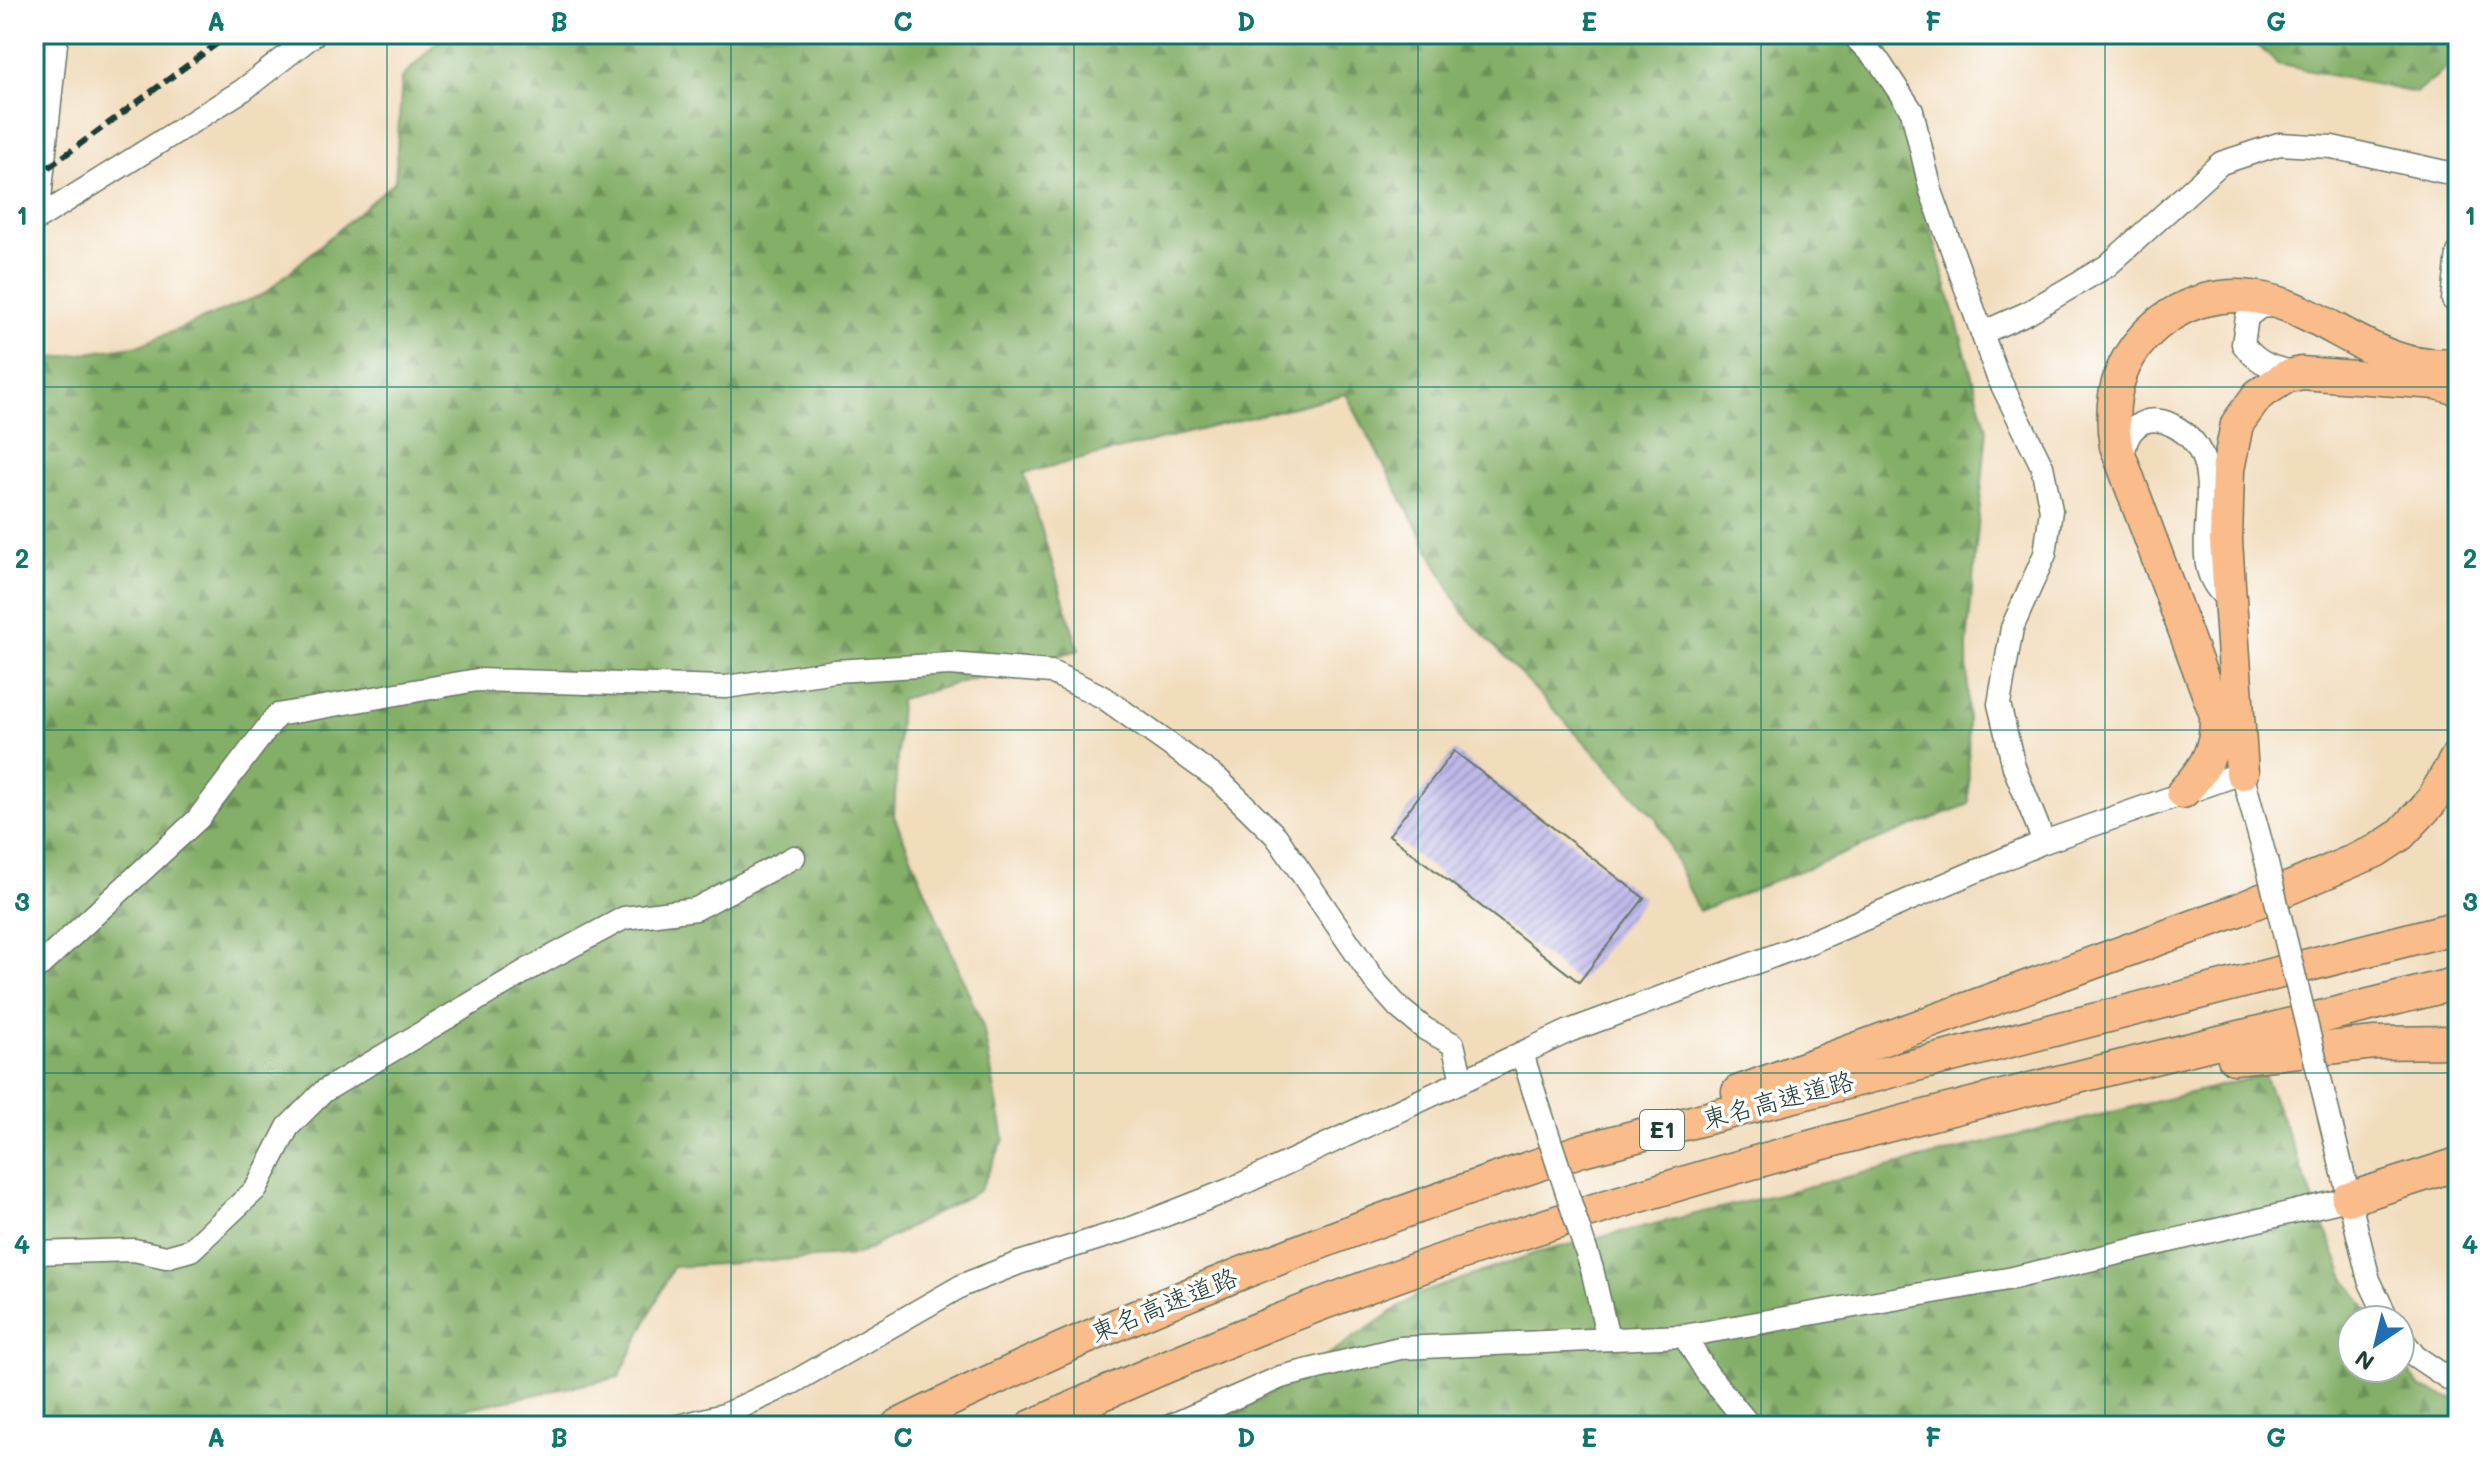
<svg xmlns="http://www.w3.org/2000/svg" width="2492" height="1460" font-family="Mali,'Klee One',sans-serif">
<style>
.forest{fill:url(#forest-firs);stroke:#52764e;stroke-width:2}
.building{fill:url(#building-hatch)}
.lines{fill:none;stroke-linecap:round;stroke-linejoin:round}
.minor-casing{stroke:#687563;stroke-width:25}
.highway-casing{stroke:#687563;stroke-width:35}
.minor{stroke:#fff;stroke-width:22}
.highway{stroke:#f9bc8a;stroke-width:32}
.rail{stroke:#1f3d34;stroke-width:6;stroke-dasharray:12 6;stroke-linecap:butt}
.minor-bridge-casing{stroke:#687563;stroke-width:25;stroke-linecap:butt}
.minor-bridge{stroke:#fff;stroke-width:22}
.grid{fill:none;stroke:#0f766e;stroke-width:2;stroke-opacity:0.55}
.labels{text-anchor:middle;stroke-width:7;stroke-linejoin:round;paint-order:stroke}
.shield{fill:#fff;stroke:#627771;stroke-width:2}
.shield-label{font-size:24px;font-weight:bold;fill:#1f3d34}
.street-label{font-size:26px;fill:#1f3d34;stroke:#fff}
.neatline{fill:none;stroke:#0f766e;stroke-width:3}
.grid-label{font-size:26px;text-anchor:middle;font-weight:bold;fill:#0f766e}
</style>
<defs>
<pattern id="forest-firs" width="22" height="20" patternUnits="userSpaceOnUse" patternTransform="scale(2)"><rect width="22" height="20" fill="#84af67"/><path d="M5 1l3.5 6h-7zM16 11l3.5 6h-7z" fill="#6b9056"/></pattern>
<pattern id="building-hatch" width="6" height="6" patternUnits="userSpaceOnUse" patternTransform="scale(2)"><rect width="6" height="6" fill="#bfb9ea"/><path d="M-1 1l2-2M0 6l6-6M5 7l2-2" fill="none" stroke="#9b98be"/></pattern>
</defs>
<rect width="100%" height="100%" fill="#fff"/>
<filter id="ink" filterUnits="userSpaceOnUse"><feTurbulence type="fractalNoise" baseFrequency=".0125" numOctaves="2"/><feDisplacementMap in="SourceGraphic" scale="16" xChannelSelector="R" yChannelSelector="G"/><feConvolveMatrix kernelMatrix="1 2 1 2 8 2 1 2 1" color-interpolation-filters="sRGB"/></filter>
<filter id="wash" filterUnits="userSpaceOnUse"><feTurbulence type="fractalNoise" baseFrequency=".006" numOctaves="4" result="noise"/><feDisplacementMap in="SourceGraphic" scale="32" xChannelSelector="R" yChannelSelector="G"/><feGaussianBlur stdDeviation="1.8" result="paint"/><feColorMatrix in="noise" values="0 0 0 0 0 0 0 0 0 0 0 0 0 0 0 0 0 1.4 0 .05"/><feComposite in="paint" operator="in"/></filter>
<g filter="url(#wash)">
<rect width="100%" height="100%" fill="#f1dcbb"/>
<!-- forest -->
<g class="forest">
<path d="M444 34H1885L1906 141 1987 429 1967 644 1969 804 1699 911 1656 818 1462 612 1346 394 1024 473 1079 650 900 699 894 816 983 1027 1004 1139 980 1190 857 1255 673 1267 619 1377 383 1426H34V361L140 345 264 294 395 181 402 78Z"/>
<path d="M2247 34H2458V59L2416 93 2277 64Z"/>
<path d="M2264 1075 2345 1278 2374 1320H2352V1368H2400V1358L2421 1388 2458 1401V1426H1207L1265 1397 1419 1294 1536 1253Z"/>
</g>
<g id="blocks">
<!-- building -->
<path class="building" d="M1454 751 1644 898 1579 982 1389 835Z"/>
</g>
</g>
<g filter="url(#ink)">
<use href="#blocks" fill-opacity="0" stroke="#687563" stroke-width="2"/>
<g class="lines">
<defs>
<g id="minor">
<path d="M1852 34 1880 63 1912 111 1931 191 1997 375 2042 466 2051 510 2045 554 2012 628 1999 704 2014 767 2044 842"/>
<path d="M34 221 243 90 315 34"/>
<path d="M34 221 40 199 57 34"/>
<path d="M2453 300 2458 253"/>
<path d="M2278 305 2260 307 2247 317 2243 344C2258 365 2275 369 2300 373"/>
<path d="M1982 333 2027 313 2107 266 2221 163 2279 144 2332 147 2458 175"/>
<path d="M2123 459C2125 446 2126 435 2137 426 2147 418 2161 419 2172 425 2229 454 2199 517 2207 565 2210 581 2218 591 2229 601"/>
<path d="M34 971 198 819 277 715 477 680 726 687 835 671 950 664 1051 672 1103 697 1219 780 1276 836 1375 981 1399 1008 1425 1029 1453 1044 1462 1080"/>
<path d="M1522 1053 1534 1092"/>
<path d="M2322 1087 2369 1280 2388 1320"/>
<path d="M34 1253 134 1250 166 1257 191 1250 256 1189 288 1127 324 1091 529 969 624 918 696 909 794 857"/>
<path d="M1592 1269 1608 1339"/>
<path d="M1684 1336 1707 1373 1750 1426"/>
<path d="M2400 1336 2415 1356 2458 1385"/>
<path d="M679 1426 724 1415 794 1382 963 1285 1019 1263 1135 1227 1229 1190 1569 1031 1806 944 2044 842 2242 773 2266 860"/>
<path d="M1170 1426 1281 1377 1400 1348 1684 1336 2013 1278 2348 1199"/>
</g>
<g id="highway">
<path d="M2242 773 2226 541 2228 470 2237 424 2258 395 2286 377 2301 373 2437 383 2458 389"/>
<path d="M2183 792C2206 768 2217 749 2216 715L2116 446C2109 406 2115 369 2143 338 2159 320 2182 306 2205 300 2306 274 2361 379 2458 364"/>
<path d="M2234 1058 2375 1043 2458 1042"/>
<path d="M1738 1092 2238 910 2376 851 2400 835 2431 802 2458 755"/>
<path d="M2348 1199 2458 1164"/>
<path d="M897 1426C1118 1316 1348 1228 1582 1150L2458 927"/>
<path d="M1032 1426C1182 1357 1335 1295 1492 1243 1808 1137 2135 1064 2458 983"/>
</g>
</defs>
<!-- minor casing -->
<use href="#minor" class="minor-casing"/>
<!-- highway casing -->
<use href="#highway" class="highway-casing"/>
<!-- minor -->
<use href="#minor" class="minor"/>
<!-- highway -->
<use href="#highway" class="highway"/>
<!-- rail -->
<path class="rail" d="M34 178 230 34"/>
<defs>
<g id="minor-bridge">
<path d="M2266 860 2322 1087"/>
<path d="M1534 1092 1592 1269"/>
</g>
</defs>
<!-- minor-bridge casing -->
<use href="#minor-bridge" class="minor-bridge-casing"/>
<!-- minor-bridge -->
<use href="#minor-bridge" class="minor-bridge"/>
</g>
</g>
<!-- grid -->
<path class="grid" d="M387 34V1426M731 34V1426M1074 34V1426M1418 34V1426M1761 34V1426M2105 34V1426M34 387H2458M34 730H2458M34 1073H2458"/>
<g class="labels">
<!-- shield labels -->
<rect class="shield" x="1640" y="1110" width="44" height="40" rx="6"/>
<g class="shield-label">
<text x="1662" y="1138">E1</text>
</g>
<!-- street labels -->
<g class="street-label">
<text transform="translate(1778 1100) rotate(-15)" y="9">東名高速道路</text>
<text transform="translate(1164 1305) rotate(-22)" y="9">東名高速道路</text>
</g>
</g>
<!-- margin -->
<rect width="2492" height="1460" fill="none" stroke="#fff" stroke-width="88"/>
<!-- north arrow -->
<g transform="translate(2376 1344) rotate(215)"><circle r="38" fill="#ffffff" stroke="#a5b1ae" stroke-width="2"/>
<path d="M0-6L14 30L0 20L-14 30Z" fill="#1f6fb2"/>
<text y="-12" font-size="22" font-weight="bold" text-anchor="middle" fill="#1f3d34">N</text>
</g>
<rect x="44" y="44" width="2404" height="1372" class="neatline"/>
<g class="grid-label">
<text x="216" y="31">A</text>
<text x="559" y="31">B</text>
<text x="903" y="31">C</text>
<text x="1246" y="31">D</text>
<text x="1589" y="31">E</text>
<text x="1933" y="31">F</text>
<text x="2276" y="31">G</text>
<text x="22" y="225">1</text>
<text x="2470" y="225">1</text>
<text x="22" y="568">2</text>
<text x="2470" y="568">2</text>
<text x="22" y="911">3</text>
<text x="2470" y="911">3</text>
<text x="22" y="1254">4</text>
<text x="2470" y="1254">4</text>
<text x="216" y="1447">A</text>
<text x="559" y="1447">B</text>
<text x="903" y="1447">C</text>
<text x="1246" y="1447">D</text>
<text x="1589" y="1447">E</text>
<text x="1933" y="1447">F</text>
<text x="2276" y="1447">G</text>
</g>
</svg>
